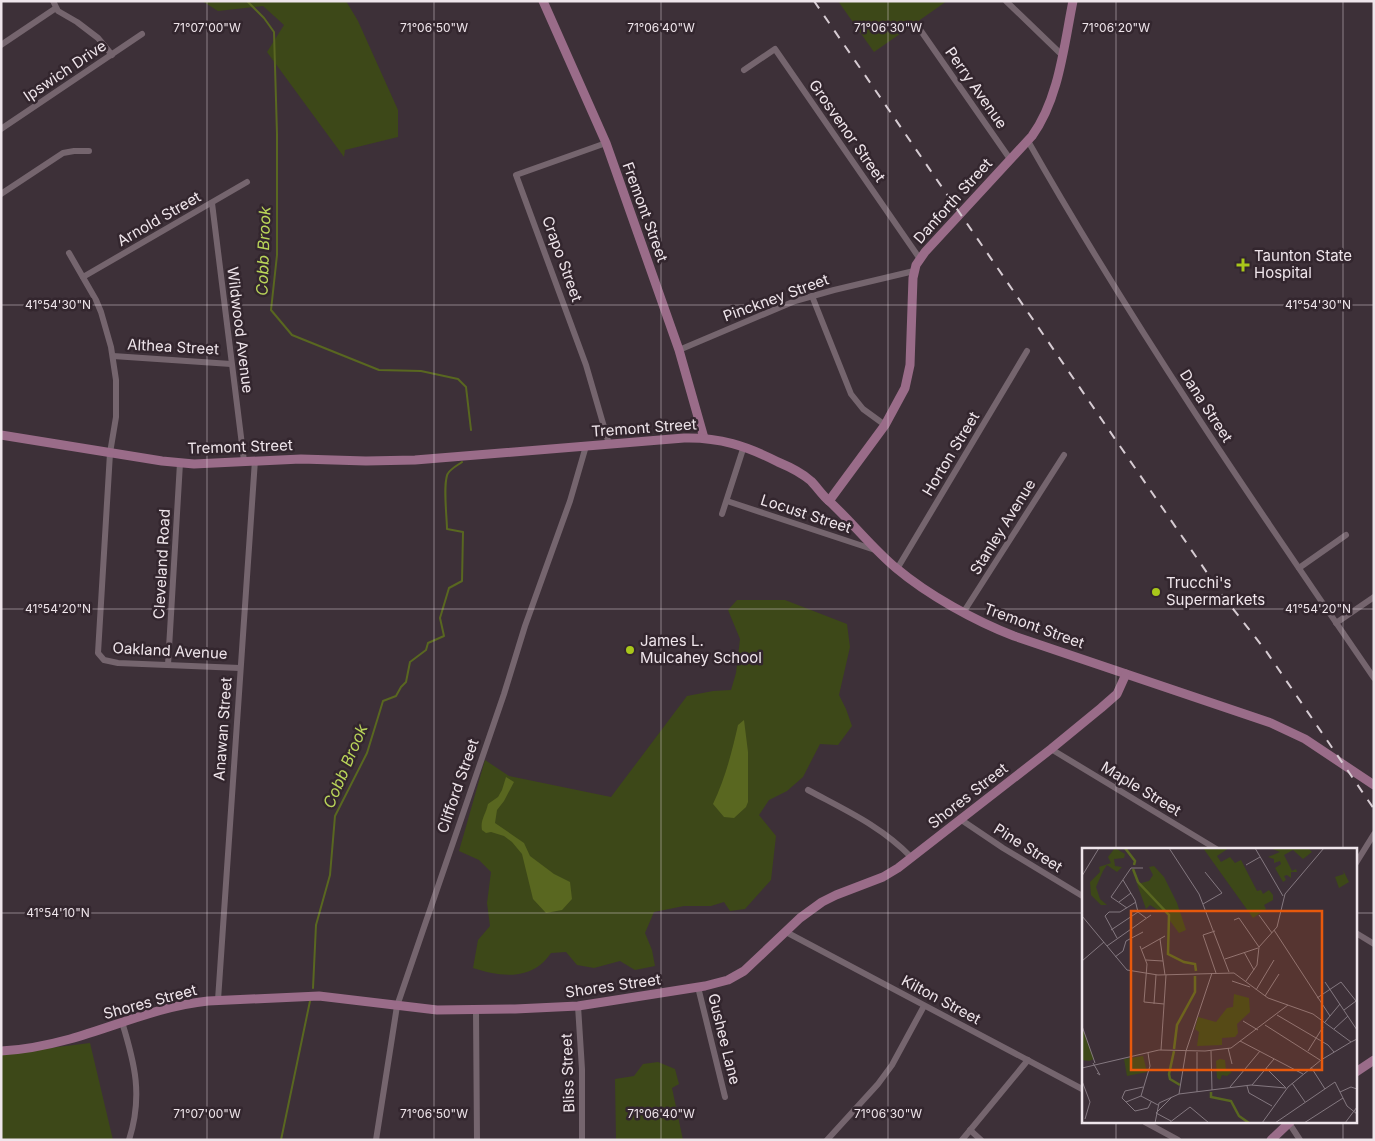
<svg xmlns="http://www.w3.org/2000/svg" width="1375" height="1141" font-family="Inter,sans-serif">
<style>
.green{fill:#3d4818}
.water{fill:#596720}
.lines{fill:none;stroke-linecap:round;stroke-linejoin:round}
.stream{stroke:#596720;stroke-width:2}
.street{stroke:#75656e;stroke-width:6}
.secondary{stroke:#9a6c89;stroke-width:9}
.rail{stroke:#d6cbd2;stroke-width:2;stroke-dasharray:9 9;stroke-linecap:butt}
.ticks{fill:none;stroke:#efe5eb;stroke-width:1;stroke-opacity:0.45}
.poi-dot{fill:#a9c71a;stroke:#33262e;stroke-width:2}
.labels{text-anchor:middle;stroke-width:5;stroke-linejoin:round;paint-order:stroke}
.street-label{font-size:15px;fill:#efe5eb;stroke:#33262e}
.poi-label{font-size:15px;fill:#efe5eb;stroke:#33262e;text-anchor:start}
.water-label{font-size:16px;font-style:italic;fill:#b9d459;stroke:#33262e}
.inset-river{fill:none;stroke:#596720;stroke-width:2.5}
.inset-road{fill:none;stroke:#847880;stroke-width:1}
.view{fill:#e8590c;fill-opacity:0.15;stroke:#e8590c;stroke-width:2.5}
.inset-edge{fill:none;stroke:#efe5eb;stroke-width:2.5}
.ticks-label{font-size:12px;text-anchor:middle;fill:#efe5eb;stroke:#33262e;stroke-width:5;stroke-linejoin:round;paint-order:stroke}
</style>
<rect width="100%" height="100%" fill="#3d3038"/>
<!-- green -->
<g class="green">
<path d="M202 1H346L358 21 398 110V137L345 150 344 157 267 52 284 25 263 6 218 11Z"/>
<path d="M838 1H947L874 52Z"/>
<path d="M737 600H785L847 624 850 647 839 695 846 709 852 726 838 745 820 744 803 777 787 791 769 800 759 815 776 836 771 880 745 909 730 911 724 902 711 906H684L654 912 645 933 652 950 655 966 635 970 620 961 594 968 577 965 566 952 551 953C548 957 544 962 540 965 521 980 494 975 473 968L478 940 490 926 487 903 491 872 479 860 459 851 485 760 509 776 611 797 687 696 713 691 731 690 736 673 740 639 728 610Z"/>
<path d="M90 1043 113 1140H1V1054Z"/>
<path d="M658 1062 675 1069 679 1084 672 1088 683 1140H616L615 1079 634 1076 643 1064Z"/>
</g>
<!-- water -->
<g class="water">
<path d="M744 720 748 752V802L746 807 734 818 724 817 713 804C725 779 732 752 738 725Z"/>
<path d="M506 777 514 782 504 801 497 810 495 823 524 843 530 856 554 874 570 882 572 899 562 910 546 913 533 899 522 854 512 842 504 836 491 832 486 833 482 830C480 820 486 814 488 804L498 797 502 790Z"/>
</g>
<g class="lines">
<!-- stream -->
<g class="stream">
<path d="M247 1 264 18 274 32 277 134V255L271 310 292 335 379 370 421 371 458 379 466 387 471 430"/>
<path d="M313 988 316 925 330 875 335 816 367 753 383 701 396 696 401 687 406 682 410 662 426 650 428 643 444 636 440 618 449 588 462 581 463 532 447 529C447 517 442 478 449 472 452 468 458 465 462 462"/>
<path d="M281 1140 310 1001"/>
</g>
<!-- street -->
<g class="street">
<path d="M53 1 58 11 77 22 98 38 112 55"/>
<path d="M1006 1 1062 55"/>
<path d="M921 31 1010 159"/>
<path d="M1 45 56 8"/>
<path d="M744 70 775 49 920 259"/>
<path d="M1 129 142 34"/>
<path d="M1028 141C1133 326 1253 502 1374 678"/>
<path d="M606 143 516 175 586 365 609 444"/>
<path d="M1 194 63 153 74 151H89"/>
<path d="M212 203 244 461"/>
<path d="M69 253 96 300 101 312 111 347 116 380V417L110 453 98 653 104 660 118 663 240 668"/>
<path d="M83 277 247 182"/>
<path d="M812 296 851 394 863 409 885 425"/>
<path d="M679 350 795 301 834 290 914 271"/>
<path d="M113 356 231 364"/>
<path d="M727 501 875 550"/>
<path d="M722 514 744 446"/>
<path d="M1299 568 1346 535"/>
<path d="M897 569 1027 351"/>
<path d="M963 613 1064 455"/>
<path d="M1336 623 1374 597"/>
<path d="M168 665 180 463"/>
<path d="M1051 749 1218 850"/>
<path d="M808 790C845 810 881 826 911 857"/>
<path d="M960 819 1003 848 1084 897"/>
<path d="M1356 863 1374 834"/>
<path d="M786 932 1084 1090"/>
<path d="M1356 933 1374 944"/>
<path d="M698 987 725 1097"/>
<path d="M218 1000 255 460"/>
<path d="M578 1006 582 1069V1140"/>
<path d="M476 1010 477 1140"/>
<path d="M122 1022C135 1064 143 1096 129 1140"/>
<path d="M1145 1122 1178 1140"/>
<path d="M1289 1123 1300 1140"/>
<path d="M970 1130 981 1140"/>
<path d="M376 1140 397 1006 504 694 525 626 570 501 586 446"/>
<path d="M827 1140 878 1084 892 1065 924 1006"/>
<path d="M962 1140 1028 1060"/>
</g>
<!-- secondary -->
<g class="secondary">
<path d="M543 1 606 143 679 350 704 438"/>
<path d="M1 435 162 461 194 464 301 459 366 461 415 460 684 438C719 437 747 446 778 462 790 467 802 473 811 481 817 487 822 495 829 501 852 522 872 548 896 568 928 595 975 621 1014 636L1271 723 1305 739 1374 785"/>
<path d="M829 501 885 425 905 388 910 365 913 278 916 265 925 252 1032 136C1059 99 1064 45 1073 1"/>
<path d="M1 1051C24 1050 48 1045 70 1039 116 1026 160 1006 208 1001L319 996 437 1010 515 1009 578 1006 705 986 728 980 744 971 800 918 822 902 836 895 883 877 898 868 1051 749 1101 708 1117 694 1126 674"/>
<path d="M1356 1072 1374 1060"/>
<path d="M1271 1140 1290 1122"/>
</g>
<!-- rail -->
<path class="rail" d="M814 1 1223 596 1266 651 1374 809"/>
</g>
<!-- ticks -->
<path class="ticks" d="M207 1V1140M434 1V1140M661 1V1140M888 1V1140M1116 1V850M1343 1V850M1 305H1374M1 609H1374M1 913H1084M1356 913H1374M1116 1122V1140M1343 1122V1140"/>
<!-- markers -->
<g class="poi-dot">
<path d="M1240.5 257.5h5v5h5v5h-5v5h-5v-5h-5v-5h5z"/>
<circle cx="1156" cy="592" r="5"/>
<circle cx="630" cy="650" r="5"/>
</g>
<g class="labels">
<!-- street labels -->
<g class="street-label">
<text transform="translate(65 71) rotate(-34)" y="5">Ipswich Drive</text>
<text transform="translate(976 88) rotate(55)" y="5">Perry Avenue</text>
<text transform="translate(847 131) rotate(55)" y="5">Grosvenor Street</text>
<text transform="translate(953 201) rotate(-48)" y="5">Danforth Street</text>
<text transform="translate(645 212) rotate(70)" y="5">Fremont Street</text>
<text transform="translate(159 219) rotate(-30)" y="5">Arnold Street</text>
<text transform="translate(562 259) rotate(70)" y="5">Crapo Street</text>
<text transform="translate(776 298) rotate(-20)" y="5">Pinckney Street</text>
<text transform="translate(240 330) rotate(83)" y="5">Wildwood Avenue</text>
<text transform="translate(173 347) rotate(3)" y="5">Althea Street</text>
<text transform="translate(1206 406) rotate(57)" y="5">Dana Street</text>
<text transform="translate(644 428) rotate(-4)" y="5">Tremont Street</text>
<text transform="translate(240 447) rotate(-2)" y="5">Tremont Street</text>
<text transform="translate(951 454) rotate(-59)" y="5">Horton Street</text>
<text transform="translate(806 514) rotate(18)" y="5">Locust Street</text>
<text transform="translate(1003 527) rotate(-58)" y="5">Stanley Avenue</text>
<text transform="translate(162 564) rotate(-87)" y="5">Cleveland Road</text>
<text transform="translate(1034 626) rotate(20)" y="5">Tremont Street</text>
<text transform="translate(170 651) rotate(3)" y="5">Oakland Avenue</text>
<text transform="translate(223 729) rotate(-86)" y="5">Anawan Street</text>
<text transform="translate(458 786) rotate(-71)" y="5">Clifford Street</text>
<text transform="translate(1141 789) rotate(31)" y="5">Maple Street</text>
<text transform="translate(968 796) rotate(-38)" y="5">Shores Street</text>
<text transform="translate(1028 848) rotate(32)" y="5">Pine Street</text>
<text transform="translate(613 986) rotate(-8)" y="5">Shores Street</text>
<text transform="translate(941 1000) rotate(28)" y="5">Kilton Street</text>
<text transform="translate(150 1002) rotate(-15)" y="5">Shores Street</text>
<text transform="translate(724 1039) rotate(76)" y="5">Gushee Lane</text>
<text transform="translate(568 1073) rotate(-92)" y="5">Bliss Street</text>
</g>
<!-- poi labels -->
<g class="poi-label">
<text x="1254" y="261">Taunton State<tspan x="1254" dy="17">Hospital</tspan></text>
<text x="1166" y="588">Trucchi's<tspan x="1166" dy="17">Supermarkets</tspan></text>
<text x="640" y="646">James L.<tspan x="640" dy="17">Mulcahey School</tspan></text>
</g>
<!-- water labels -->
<g class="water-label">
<text transform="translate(263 251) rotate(-88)" y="6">Cobb Brook</text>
<text transform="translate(345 766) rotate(-67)" y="6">Cobb Brook</text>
</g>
</g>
<!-- overview -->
<g transform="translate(1082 848)">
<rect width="275" height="275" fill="#3d3038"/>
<path d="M33 0 43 6 42 10 32 11 33 18 40 19 35 24 25 17 21 23 14 39 18 51 25 57H19L9 47 8 34 18 24 17 19 29 15 26 9ZM121 0H147L135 8 139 14 148 9 153 15 159 12 175 43 179 42 181 46 187 42 191 47V52L182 57 184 61 171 70ZM188 0H226L230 4 221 11 211 2 202 7 210 23 214 21 215 24H209V30L205 27 202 28 204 32 201 34 193 20 199 16 198 13 192 15V11L186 9 198 4ZM72 18 82 29 95 55 104 82 97 85 86 70 88 66 85 64H79L68 57 64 61 55 36 67 33 71 27 67 19ZM261 22 267 34 257 40 253 29 262 26ZM152 146 167 150 168 164 155 176 156 185 153 189 140 190V197L115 198 117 184 113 181 116 169 134 174 145 160 151 159ZM0 179 12 211 7 213 0 212ZM61 208 65 224 45 228 42 211ZM138 211 143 212 144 222 150 224 145 228 140 227 138 232 135 230 134 213Z" fill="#3d4818"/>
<path class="inset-river" d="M43 0 53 13 52 17M51 21 56 34 87 67 86 106 102 114 113 116 114 123M92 201 95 177 113 144V128M92 203 87 226 88 231 98 237M129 244V249L149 253 157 268 167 275"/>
<path class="inset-road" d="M87 0 117 46 147 124M173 0 201 48M164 17 178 9M0 28 17 0M41 32 53 52 56 64 64 70M37 54 49 45M121 56 140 45 123 24M45 60 29 49 49 20H61M177 67 190 85M0 68 45 122 76 127 152 125 186 150 231 166 269 194 275 191M152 72 157 70 177 99M29 82 56 64M192 82 248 168M133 83 121 87 134 125M35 90 23 68 27 64H38L54 54M78 91 83 127M25 98 69 67M58 98 65 116 62 154 82 156M60 101 83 88M162 104 172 122M33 109 41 103 44 93 61 84M143 111 176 100M64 112 81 113M0 113 22 94M150 133 168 139M164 133 175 117 177 99 195 79 203 46 242 0M243 134 275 182M174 142 192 112M183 148 197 126M235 150 259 134 274 153 262 162M72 156 74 127M195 167 246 197 252 204M161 173 176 182M243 174 258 156M183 177 238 212M0 178 13 215M252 181 266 168M158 193 221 226M146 200 150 216M79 202 84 127M129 203 130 242M226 203 241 179M115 204V244M66 205 68 218 59 248 76 257M11 215 18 227 15 225M229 219 243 241M0 220 77 202 123 203 149 200 206 157M184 220 204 240M0 233 8 254 3 271M210 235 223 254M170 237 192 211M165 238 167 245 190 258M61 239 43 243 40 250 53 263 66 260 69 254M148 239 178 203M258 244 269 239 275 241M97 246 104 203 130 125M44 254 59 248M108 259 127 275M89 273 74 265 90 249M73 275 77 255 97 246 169 237 204 240M87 275 108 259M180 275 206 239 239 212 269 194M193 275 253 234 265 258 275 266M222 275 261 250M263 275 275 259"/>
<path class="view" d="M49 63H240V222H49Z"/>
<rect width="275" height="275" class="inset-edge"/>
</g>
<g class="ticks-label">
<text x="207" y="32">71°07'00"W</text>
<text x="434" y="32">71°06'50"W</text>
<text x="661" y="32">71°06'40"W</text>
<text x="888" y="32">71°06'30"W</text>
<text x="1116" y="32">71°06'20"W</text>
<text x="58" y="309">41°54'30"N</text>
<text x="1318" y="309">41°54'30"N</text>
<text x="58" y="613">41°54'20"N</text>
<text x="1318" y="613">41°54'20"N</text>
<text x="58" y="917">41°54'10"N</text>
<text x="207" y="1118">71°07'00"W</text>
<text x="434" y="1118">71°06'50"W</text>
<text x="661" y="1118">71°06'40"W</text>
<text x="888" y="1118">71°06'30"W</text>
</g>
<!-- border -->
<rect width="1375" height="1141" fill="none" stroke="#efe5eb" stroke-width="5"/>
</svg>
